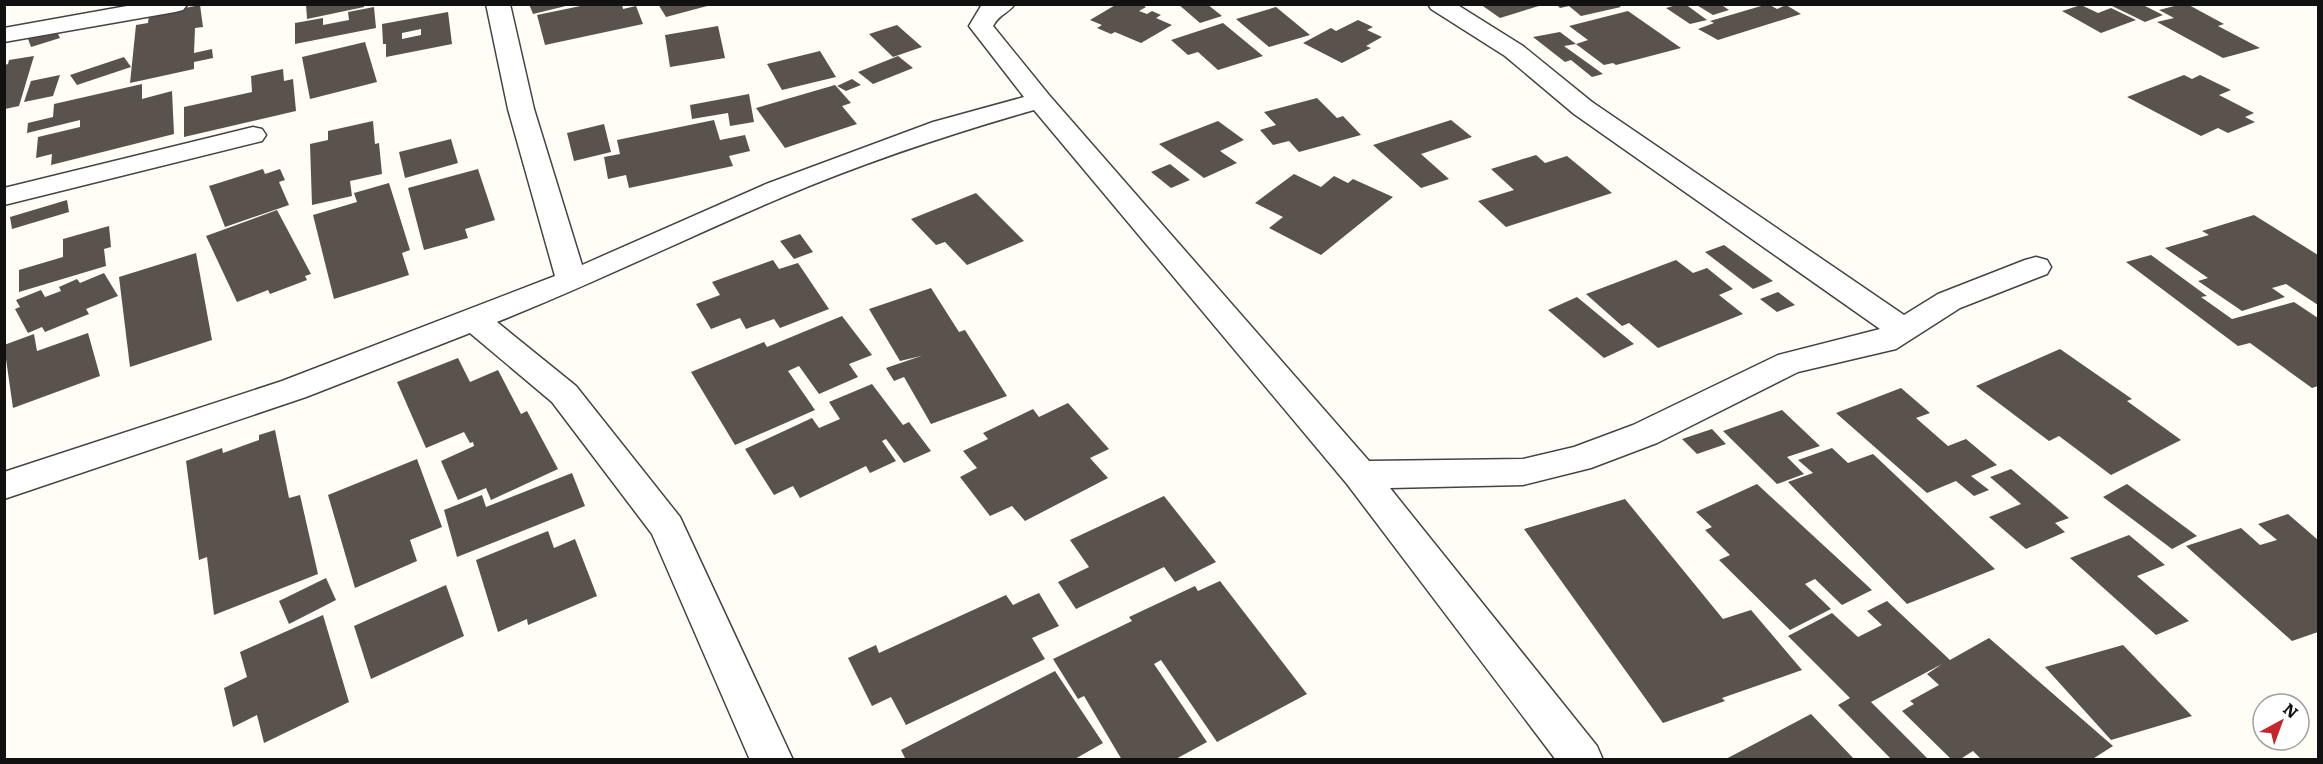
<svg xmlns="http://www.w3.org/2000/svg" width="2323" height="764" font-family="Literata,serif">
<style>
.building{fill:#5a524d;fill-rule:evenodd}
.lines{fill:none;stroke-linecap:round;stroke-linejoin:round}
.minor-casing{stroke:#444;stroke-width:3}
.minor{fill:#fff;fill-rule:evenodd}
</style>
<rect width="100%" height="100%" fill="#fffdf5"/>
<!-- building -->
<g class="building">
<path d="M306 4H364V7L307 19Z"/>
<path d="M529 4H570V5L533 14Z"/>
<path d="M590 4H622L623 9 636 6 643 24 545 45 537 15Z"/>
<path d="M658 4H711V5L666 17Z"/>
<path d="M1117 4H1141L1146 7 1139 11 1147 14 1152 11 1161 15 1156 18 1172 25 1141 43 1115 32 1111 34 1097 28 1102 25 1090 20Z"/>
<path d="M1178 4H1207L1222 16 1200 23Z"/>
<path d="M1480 4H1542V5L1500 18Z"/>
<path d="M1556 4H1617L1621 7 1581 16 1569 6 1560 8Z"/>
<path d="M1680 4H1685L1707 20 1690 24 1666 8Z"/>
<path d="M1695 4H1720L1729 10 1713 15Z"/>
<path d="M1768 4 1777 9 1786 5 1801 14 1718 40 1698 29 1714 23 1710 21Z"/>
<path d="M2108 4H2141L2163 15 2145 22Z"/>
<path d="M2182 4H2187L2224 24 2218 26 2260 48 2223 58 2157 22 2174 18 2159 10Z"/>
<path d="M200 5 203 27 195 28 194 53 212 49 213 58 194 62V69L130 83 136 25 148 23 149 15Z"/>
<path d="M2081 5 2098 13 2111 8 2136 20 2101 33 2062 11Z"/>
<path d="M374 7 376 28 295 44V23L323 18V25L349 20 348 12Z"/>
<path d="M1276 7 1310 35 1269 47 1236 19Z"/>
<path d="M1628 11 1681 48 1616 65 1613 63 1604 65 1576 44 1564 46 1603 74 1592 77 1571 60 1565 62 1533 37 1560 32 1576 44 1588 40 1569 26Z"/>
<path d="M448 12 452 44 386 57V44H383L382 24ZM421 29V35L402 39V33Z"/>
<path d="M1358 20 1373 27 1367 30 1382 37 1366 46 1371 48 1342 63 1303 43 1331 28 1336 31Z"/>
<path d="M1223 23 1263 56 1218 70 1198 52 1188 55 1171 40Z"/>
<path d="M897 25 922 47 893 57 869 34Z"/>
<path d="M718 26 725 58 670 67 665 35Z"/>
<path d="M55 28 60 38 31 47 27 36Z"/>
<path d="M365 42 377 82 310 99 302 57Z"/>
<path d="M820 51 836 77 782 90 767 64Z"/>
<path d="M34 56 19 106 5 109V65L8 64 9 60Z"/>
<path d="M898 56 913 68 873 84 858 72Z"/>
<path d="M124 57 131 67 77 85 70 75Z"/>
<path d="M283 69 284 81 293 79 296 111 184 137V107L252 92 251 76Z"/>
<path d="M60 75 53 96 24 102 31 81Z"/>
<path d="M2184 75 2192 79 2200 75 2231 90 2219 95 2254 113 2245 117 2255 122 2228 133 2218 128 2201 136 2127 97Z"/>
<path d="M852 79 861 85 846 91 837 86Z"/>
<path d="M142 84V99L172 91 174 134 51 165 52 154 36 158 38 137 80 127V120L27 133 28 123 53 117 54 104Z"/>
<path d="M835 85 851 103 842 106 857 124 785 148 756 108Z"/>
<path d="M749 94 754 122 730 126 728 113 692 119 690 105Z"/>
<path d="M1317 98 1337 118 1343 116 1361 135 1299 152 1289 141 1273 145 1260 130 1276 125 1264 112Z"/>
<path d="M714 120 720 140 745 135 750 151 729 156 733 166 629 188 626 175 608 179 604 157 620 154 617 140Z"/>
<path d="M1451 120 1472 137 1421 154 1449 179 1421 188 1373 145Z"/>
<path d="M373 121 375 144 379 143 382 174 350 181 352 196 312 205 310 144 328 140V131Z"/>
<path d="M1218 121 1244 140 1220 151 1237 163 1204 178 1159 144Z"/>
<path d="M604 124 611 152 574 161 567 133Z"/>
<path d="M451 139 458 163 405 178 399 152Z"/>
<path d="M1536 155 1545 163 1567 156 1612 193 1506 227 1478 201 1514 190 1491 169Z"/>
<path d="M1170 164 1190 180 1171 188 1151 172Z"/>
<path d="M263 169 265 174 280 169 285 180 279 182 289 205 225 227 209 186Z"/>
<path d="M478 169 495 220 465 229 468 238 424 250 408 188Z"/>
<path d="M1294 174 1321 187 1334 176 1348 183 1353 179 1393 197 1321 255 1269 228 1283 217 1255 203Z"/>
<path d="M389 183 410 250 402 253 409 275 334 299 313 215 357 202 354 193Z"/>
<path d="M976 193 1024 241 967 265 945 242 936 245 911 219Z"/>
<path d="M67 200 69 212 12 229 10 217Z"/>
<path d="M277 210 311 274 305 276 307 280 270 294 268 290 237 302 206 236Z"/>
<path d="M2254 215 2318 255V305L2286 284 2272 288 2285 297 2242 311 2198 281 2208 278 2165 248 2209 235 2202 231Z"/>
<path d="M109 226 111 247 104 249 106 266 19 292V270L63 257V239Z"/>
<path d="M800 234 813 252 794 259 780 241Z"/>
<path d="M1724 245 1773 281 1753 289 1705 252Z"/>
<path d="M196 253 212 340 130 367 119 277Z"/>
<path d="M2151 255 2207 296 2201 297 2232 319 2294 302 2318 318V386L2312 388 2250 343 2238 346 2126 262Z"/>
<path d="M773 260 779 269 798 263 829 309 780 328 774 319 746 329 740 318 711 329 696 304 720 295 712 282Z"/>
<path d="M1676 260 1693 273 1707 268 1733 289 1719 295 1743 314 1658 348 1629 323 1622 326 1586 294Z"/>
<path d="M104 273 118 296 86 309 89 314 45 332 42 327 28 333 15 309 20 307 16 300 41 290 45 297 61 291 59 287 77 279 80 283Z"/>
<path d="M931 288 959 332 965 330 1007 396 931 424 904 377 894 381 886 368 921 356 900 361 869 309Z"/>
<path d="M1778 292 1795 305 1777 312 1760 299Z"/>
<path d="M1577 297 1634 344 1604 358 1548 310Z"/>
<path d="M842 316 872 355 849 364 858 377 819 394 799 366 788 371 815 410 735 445 691 372 764 342 767 347Z"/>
<path d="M88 333 100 376 13 408 4 345 34 334 37 351Z"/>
<path d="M2060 349 2132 399 2127 401 2181 440 2111 475 2059 436 2049 441 1976 386Z"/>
<path d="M458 358 470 382 498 370 521 414 527 411 558 469 491 500 486 488 458 500 441 461 474 446 473 442 470 443 464 432 426 448 397 382Z"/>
<path d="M872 384 903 425 909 422 931 451 904 463 886 439 882 441 896 461 870 473 866 466 800 498 793 486 774 495 745 449 812 418 819 428 840 419 829 402Z"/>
<path d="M1901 388 1930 413 1916 418 1948 446 1966 439 1997 465 1971 476 1989 490 1974 496 1956 481 1927 493 1836 413Z"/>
<path d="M1068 403 1109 449 1090 458 1108 478 1025 521 1012 506 990 516 960 477 977 468 963 451 988 439 983 433 1033 409 1039 417Z"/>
<path d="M1782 410 1820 446 1787 457 1804 474 1777 484 1723 431Z"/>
<path d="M1712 429 1726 444 1697 454 1682 439Z"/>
<path d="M275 430 289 498 300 495 318 574 214 615 207 557 199 560 186 461 222 448 223 453 259 440V435Z"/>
<path d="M1832 448 1848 463 1873 454 1995 569 1907 604 1788 482 1813 473 1798 460Z"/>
<path d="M417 459 442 527 410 540 417 561 355 588 328 495Z"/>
<path d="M2011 469 2069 518 2055 523 2065 532 2026 549 1989 517 2021 504 1990 477Z"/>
<path d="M572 473 585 506 457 557 444 510 482 495 486 507Z"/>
<path d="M1757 484 1872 590 1842 605 1815 579 1805 584 1831 609 1790 630 1719 560 1730 555 1705 530 1712 527 1696 512Z"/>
<path d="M2127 484 2197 536 2172 549 2103 497Z"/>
<path d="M1164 496 1216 562 1175 582 1164 567 1076 609 1058 582 1089 567 1070 540Z"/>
<path d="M1625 499 1723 619 1751 610 1802 670 1722 698 1725 701 1663 723 1524 529Z"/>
<path d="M2288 514 2318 540V632L2292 641 2186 546 2241 528 2260 545 2277 540 2258 524Z"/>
<path d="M548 531 554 548 575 539 597 596 528 625 527 619 498 632 476 560Z"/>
<path d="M2129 535 2165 565 2137 576 2189 621 2156 635 2070 558Z"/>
<path d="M326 578 336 600 289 624 279 601Z"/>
<path d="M1220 581 1307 694 1217 742 1161 660 1154 664 1207 742 1174 760H1122L1084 696 1078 699 1053 659 1132 621 1129 617 1195 586 1198 591Z"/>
<path d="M446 585 464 636 371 679 354 626Z"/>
<path d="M1039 593 1059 626 1032 638 1045 659 906 725 891 697 872 706 848 658 876 645 879 653 1006 595 1013 605Z"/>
<path d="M1887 601 1950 660 1989 638 2113 746 2091 760H1982L1973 751 1959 760H1952L1902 711 1914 704 1910 701 1939 685 1927 674 1942 664 1871 702 1929 760H1892L1838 705 1850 698 1788 636 1832 613 1858 637 1882 625 1867 611Z"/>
<path d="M323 615 349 702 264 743 257 715 233 727 224 688 247 677 240 652Z"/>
<path d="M2123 645 2192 716 2111 740 2045 667Z"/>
<path d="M1055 671 1103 743 1073 760H906L901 750Z"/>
<path d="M1811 714 1855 760H1724Z"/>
</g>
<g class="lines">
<defs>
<g id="minor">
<path d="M138 4 187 5 183 10 175 12 4 42V28Z"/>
<path d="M486 4H510L534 109 582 265 766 184 933 122 1024 97 969 26 981 6 1015 4C1008 14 1000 13 993 26L1049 95 1369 461 1523 459 1574 447 1633 425 1778 355 1880 329 1574 114 1505 56 1431 9 1428 4H1456L1523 46 1592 102 1904 315 1938 294 2025 260 2036 257 2047 260 2051 267 2047 274 1960 308 1896 349 1798 372 1657 443 1591 468 1523 485 1390 488 1597 746 1603 760H1556L1347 484 1034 110C950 134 866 162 785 196 688 237 595 283 497 322L576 386 680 517 793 760H750L652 534 552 402 470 333 306 397 4 499V472L282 381 555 276 508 109Z"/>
<path d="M253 127 262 129 266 135 262 141 4 205V188Z"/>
</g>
</defs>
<!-- minor casing -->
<use href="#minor" class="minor-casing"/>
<!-- minor -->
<use href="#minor" class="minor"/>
</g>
<!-- border -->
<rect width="2323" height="764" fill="none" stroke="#111111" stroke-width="12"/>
<!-- north arrow -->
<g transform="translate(2281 722) rotate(41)"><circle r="28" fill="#ffffff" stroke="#a0a0a0" stroke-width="1.5"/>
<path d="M0-4.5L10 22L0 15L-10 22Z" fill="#c4262e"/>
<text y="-9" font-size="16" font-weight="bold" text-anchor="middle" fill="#111111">N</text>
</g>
</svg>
